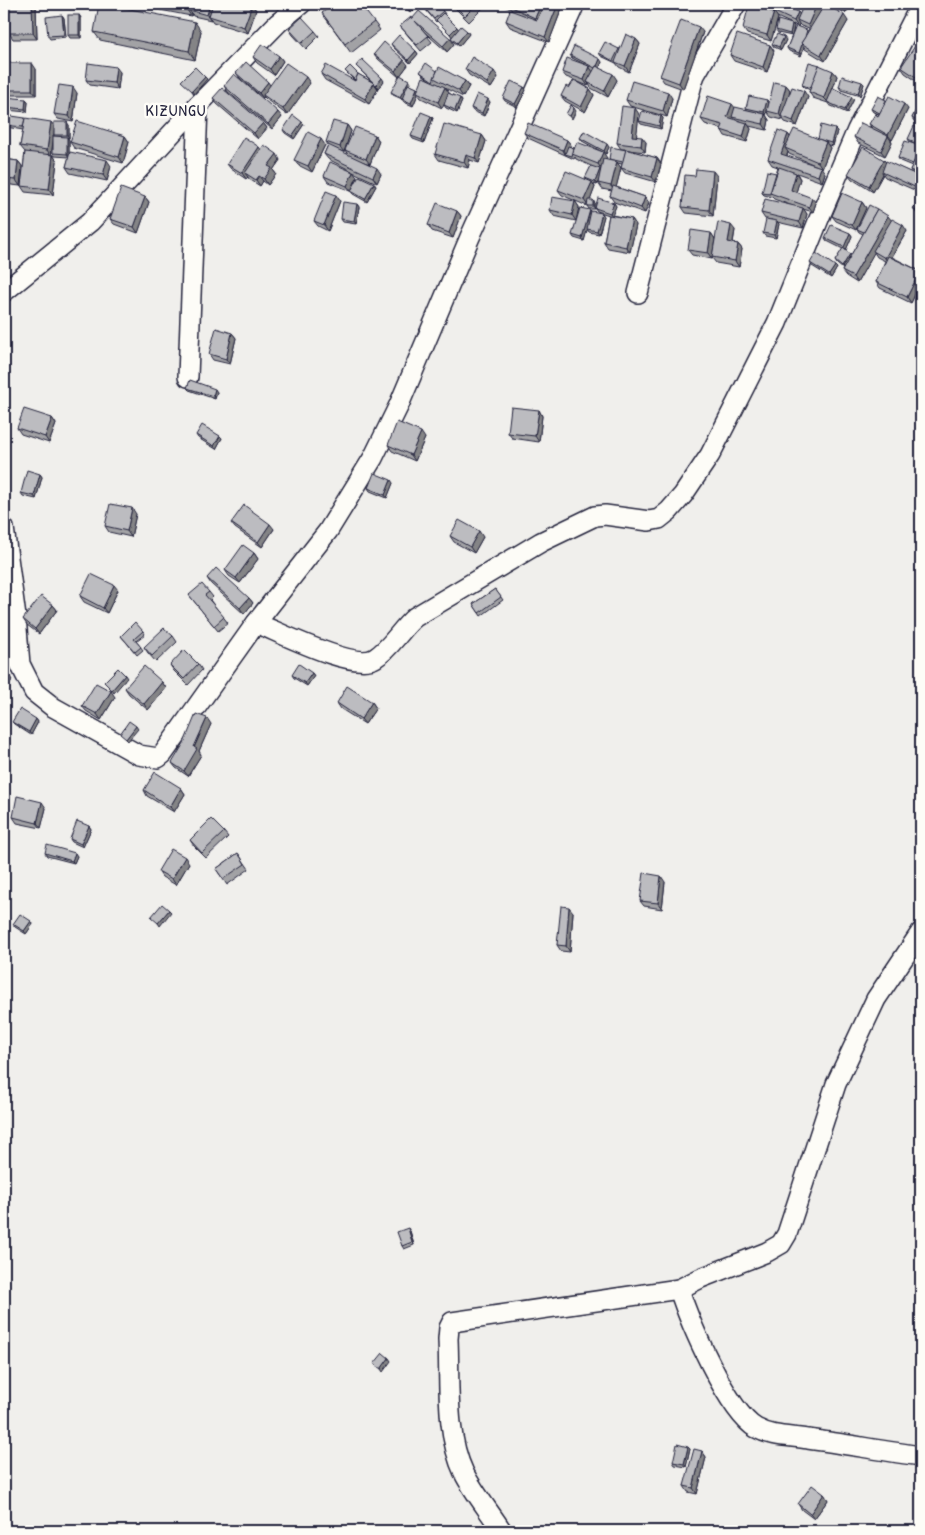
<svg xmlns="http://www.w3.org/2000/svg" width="925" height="1535" font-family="'Patrick Hand',sans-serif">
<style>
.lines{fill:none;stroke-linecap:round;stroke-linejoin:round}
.minor-casing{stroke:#22223b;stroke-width:22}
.minor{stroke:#fdfcf7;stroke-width:19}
.wall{fill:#a2a2a5;stroke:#22223b;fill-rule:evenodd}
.shaded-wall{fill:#848486;stroke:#22223b}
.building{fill:#bcbcc0;stroke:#22223b}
.labels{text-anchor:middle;stroke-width:5;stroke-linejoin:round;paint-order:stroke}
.quarter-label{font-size:16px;letter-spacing:1px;fill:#22223b;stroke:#fdfcf7}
</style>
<rect width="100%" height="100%" fill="#f0efec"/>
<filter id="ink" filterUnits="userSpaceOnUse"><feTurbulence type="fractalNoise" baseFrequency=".02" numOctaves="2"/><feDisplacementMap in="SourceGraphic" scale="10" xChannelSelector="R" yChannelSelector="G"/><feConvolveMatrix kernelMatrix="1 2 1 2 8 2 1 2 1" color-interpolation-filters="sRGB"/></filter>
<g filter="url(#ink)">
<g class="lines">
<defs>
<g id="minor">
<path d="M4 292 90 222 198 105 278 23 301 4"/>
<path d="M638 293 692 84 695 75 736 4"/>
<path d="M188 377 198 105"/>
<path d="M4 528 16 617 20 664 34 692 53 707 139 755 158 758 163 754 256 623 328 531 373 458 399 405 470 237 573 8V4"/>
<path d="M256 623C279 632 354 671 375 658 391 648 400 630 415 617L541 542 595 516 605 515 649 521 659 519 669 511 683 495 710 455 777 323 821 214 857 130 921 4"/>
<path d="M921 932 876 999 836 1084 787 1234 781 1244 767 1252 701 1278 679 1289C689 1321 728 1412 756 1428 772 1437 790 1436 808 1439 846 1444 883 1451 921 1456"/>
<path d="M502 1531C490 1512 474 1493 464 1473 445 1433 450 1382 448 1339L449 1328 452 1322 679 1289"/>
</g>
</defs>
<!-- minor casing -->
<use href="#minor" class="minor-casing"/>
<!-- minor -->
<use href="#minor" class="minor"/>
</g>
<!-- wall -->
<g class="wall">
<path d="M36 4 37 39H13L9 33Z"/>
<path d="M156 4H249L252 5 256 10 248 33 213 22 211 19V20L193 16 192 14 191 16 160 10Z"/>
<path d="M401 4H419L411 13Z"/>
<path d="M451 4H483L485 6 469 22Z"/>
<path d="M499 4H559L562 8 549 42 510 27 506 21 512 10 511 9Z"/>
<path d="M804 4H824L821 9 848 21 825 61 805 49 804 47 801 56 789 51 787 48 792 36 778 33 776 30 790 23 777 17 778 18 771 41 747 34 743 28 767 10 766 8 798 12 800 14ZM793 24 798 27 793 33 794 26ZM799 24 801 26 809 29 808 31 798 27Z"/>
<path d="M831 4H850L846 13 834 8Z"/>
<path d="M425 9 443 11 445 14 444 15 458 29 467 31 469 34 459 46 453 41 451 38 452 36 437 21 436 22Z"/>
<path d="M322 13 374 22 380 30 351 53Z"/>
<path d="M62 15 64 18 66 37 50 39 48 36Z"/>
<path d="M79 15 81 18V38H70L68 35Z"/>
<path d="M412 19 454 44 447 52 421 29 432 42 421 51 400 26Z"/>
<path d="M289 29 315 31 319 36 306 49 293 35Z"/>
<path d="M201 31 195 60 100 40 94 32Z"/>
<path d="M703 32 683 89 664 82 660 76Z"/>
<path d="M636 39 640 44 629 72 619 67 616 63 601 56 599 53 619 49Z"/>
<path d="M786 40 781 50 774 47 772 44Z"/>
<path d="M391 44 416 51 418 54 410 63 393 47Z"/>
<path d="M770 45 774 51 767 72 734 61 730 55Z"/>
<path d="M921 46V84L905 73 901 67Z"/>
<path d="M374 54 408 65 399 77 378 59Z"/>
<path d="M570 55 602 62 599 68 617 80 608 97 591 88 589 84 588 86 576 81 590 89 594 95 585 112 565 101 561 96 569 88 574 80 566 77 562 72 584 64 572 58Z"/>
<path d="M279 56 283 61 274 75 257 63 253 57Z"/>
<path d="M356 66 384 81 378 88 375 85 378 89 369 104 325 80 321 74 355 81 345 71 358 74 372 82Z"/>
<path d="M36 69V95H11L7 90Z"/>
<path d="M465 69 498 77 491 88 469 75Z"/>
<path d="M437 71 465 81 469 86 463 97 445 88 449 93 462 101 457 113 446 108 444 105 442 108 421 98 418 94 413 106 404 102 402 99 393 95 391 92 411 83 410 85 418 89 431 81 422 74 420 72Z"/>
<path d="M833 71 837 76 833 88 854 99 847 113 829 105 828 103 813 98 809 92 810 90 804 87 802 85Z"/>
<path d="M120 72 118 89 90 85 86 80Z"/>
<path d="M236 73 270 85 310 83 287 115 267 100 264 97 263 98 240 78Z"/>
<path d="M864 84 860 96 841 90 839 87Z"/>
<path d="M786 85 790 90 788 97H808L797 126 785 122 783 119V120L771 117 767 112 766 115 769 120 767 130 749 126 751 129 747 142 725 136 721 129 705 124 701 119 735 108 747 110 746 108 767 100 769 103Z"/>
<path d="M224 86 282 117 272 129 228 92Z"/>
<path d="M526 90 517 107 505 101 503 98Z"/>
<path d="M77 93 73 122 58 119 54 114Z"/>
<path d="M213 98 263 123 267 128 258 139 217 104Z"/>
<path d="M672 98 667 117 630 106 626 100Z"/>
<path d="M26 99 28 102 27 112 6 110 4 107Z"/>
<path d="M921 100V128L918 127 912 118Z"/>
<path d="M490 102 484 116 473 111 471 108Z"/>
<path d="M871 109H908L892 140 891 139 892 142 885 156 858 143 854 137 872 128 869 124 879 114 873 112Z"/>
<path d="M639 114 636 136 646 142 645 152 628 150 657 158 661 164 656 182 625 173 621 168 622 164 617 163 621 168 616 187 645 197 649 203 645 213 614 202 610 196 612 191 602 189 598 183 597 185 593 184 595 187 590 200 595 203V207L614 203 616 206 612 215 632 219 636 225 630 252 608 248 604 242 609 215 597 211 595 208V209H589L587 206 562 195 558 190 586 179 591 166 576 159 575 157 574 159 528 138 524 133 567 140 571 145V147L607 158 606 160 610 161 609 159 626 149H621L617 143Z"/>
<path d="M661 116 663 118 661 129 641 124 639 121Z"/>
<path d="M433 118 424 143 413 139 411 136Z"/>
<path d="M304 124 294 139 285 133 283 130Z"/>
<path d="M4 125 54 126 69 125V138H68L69 140V156L111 166 107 181 70 173 66 167 69 157 55 156 53 153V139L51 155H53L57 161 53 195 25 192 21 186 25 152 20 146 23 130 6 127Z"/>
<path d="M347 125 351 131 344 152 340 151 348 155 345 150 375 135 379 141 370 164 361 161 381 174 377 183 353 172 357 177 353 187 376 186 367 202 353 194 351 191 328 182 324 176 352 171 328 159 324 154 328 145 326 142Z"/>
<path d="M835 129 837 131 833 146 828 145 830 148 822 168 789 154 788 152 787 156 825 173 822 182 797 173 800 179 796 192 816 203 813 212 803 209 807 214 803 228 777 222 779 224 776 238 765 236 763 233 772 220 765 219 761 213 793 206 774 199 772 197 764 195 762 193 776 173 778 167 772 165 768 159 788 134 790 137 818 139Z"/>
<path d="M921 130V147L920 146 921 148V193L885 177 883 174 873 192 852 179 848 174 884 160 886 162 912 173 910 170 912 166 900 161 898 158 919 146 910 142 908 139Z"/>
<path d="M482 135 486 141 479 163 470 160 468 168 439 160 435 154Z"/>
<path d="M125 136 129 142 123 163 74 148 70 142Z"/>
<path d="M580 138 609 147 606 154 582 141Z"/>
<path d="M325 145 312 172 298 165 294 160Z"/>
<path d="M261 150 280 160 273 170 276 174 268 185 263 181 260 186 249 179 248 177 246 179 231 169 227 164Z"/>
<path d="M4 159 18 161 22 166 20 186 4 184Z"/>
<path d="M695 176H717L713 216 686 213 682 207Z"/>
<path d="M145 197 149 202 138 233 114 224 110 219Z"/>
<path d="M921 197V217L917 214 913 208Z"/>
<path d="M340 201 328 231 318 226 314 221Z"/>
<path d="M575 201 579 207 576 221 554 216 550 210Z"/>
<path d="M862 202 866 208 856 230 836 221 832 216Z"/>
<path d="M357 204 359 207 356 224 343 222 341 219Z"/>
<path d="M590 210 591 212 604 216 599 234 589 232 587 229 584 241 574 238 572 235Z"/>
<path d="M457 211 461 216 453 238 432 231 428 225Z"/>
<path d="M891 220 907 231 892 257 920 271 921 272V282L911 303 880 288 876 282 885 261 877 257 874 252 857 283 846 276 842 271 843 269 837 264 835 261 843 249 827 241 825 238 850 233 852 236 846 250 851 255 863 234 859 232 857 229Z"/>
<path d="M735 230 733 243 738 244 742 249 739 267 716 263 712 258V259L692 255 688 250 711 233 715 239Z"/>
<path d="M810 263 837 268 831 278 812 266Z"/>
<path d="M232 333 236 338 230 364 213 360 209 354Z"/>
<path d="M187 388 217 392 215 399 189 390Z"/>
<path d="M539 410 542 416 539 442 512 438 508 433Z"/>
<path d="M52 418 56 424 49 443 21 434 17 428Z"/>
<path d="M196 435 220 436 222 438 216 449 198 438Z"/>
<path d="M425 438 415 461 392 451 388 445Z"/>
<path d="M40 474 42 477 36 499 23 496 21 493Z"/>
<path d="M393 483 387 498 370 491 368 488Z"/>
<path d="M136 514 131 537 109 532 105 526Z"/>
<path d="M231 523 274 529 262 547 235 528Z"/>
<path d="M450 536 483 537 474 553 454 542Z"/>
<path d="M254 553 258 559 240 583 229 576 225 570Z"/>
<path d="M207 578 249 598 253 603 244 614 211 584Z"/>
<path d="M495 589 503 600 481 616 473 604Z"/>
<path d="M118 590 107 613 84 602 80 596Z"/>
<path d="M209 592 213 597 210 600 228 623 218 631 189 595Z"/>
<path d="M53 605 57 610 39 634 27 625 23 619Z"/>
<path d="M143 631 145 634 136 641 143 650 137 655 121 636Z"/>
<path d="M173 636 177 642 156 662 148 653 144 647Z"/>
<path d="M198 664 202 670 188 685 174 671 170 665Z"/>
<path d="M312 673 314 676 307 686 294 678 292 675Z"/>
<path d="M162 682 166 688 148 710 129 694 125 688Z"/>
<path d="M115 697 101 720 86 711 82 706Z"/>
<path d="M372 702 376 708 365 724 341 709 337 703Z"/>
<path d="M36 719 38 722 31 735 14 724 12 722Z"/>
<path d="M211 724 199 751 201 755 188 776 176 768 172 763Z"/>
<path d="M181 788 185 794 174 812 147 796 144 790Z"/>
<path d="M46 808 41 828 17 823 13 817Z"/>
<path d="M89 826 91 829 83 847 72 842 70 839Z"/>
<path d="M224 832 228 837 206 858 194 846 190 840Z"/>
<path d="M45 853 77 856 74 863 47 856Z"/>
<path d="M238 853 249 869 227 885 216 869Z"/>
<path d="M189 863 176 885 162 877 158 871Z"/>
<path d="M665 882 662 909 644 906 640 901Z"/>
<path d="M573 912 570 952 561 951 557 945Z"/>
<path d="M31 921 33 924 26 934 15 927 13 924Z"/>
<path d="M410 1231 414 1245 404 1249 402 1246Z"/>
<path d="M688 1447 690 1449 686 1467 675 1465 673 1462Z"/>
<path d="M702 1451 706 1457 697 1494 688 1492 684 1486Z"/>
<path d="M824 1494 828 1500 814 1519 802 1510 798 1504Z"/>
</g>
<!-- shaded-wall -->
<g class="shaded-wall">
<path d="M32 4H36L37 39 33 33Z"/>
<path d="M186 4H194L189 10 192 14 191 16 185 7Z"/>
<path d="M210 4H215L209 16 211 19V20L207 15Z"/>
<path d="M411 4H419L411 13 407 7Z"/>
<path d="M541 4H548L539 24 535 18Z"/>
<path d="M558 4H559L562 8 549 42 545 37Z"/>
<path d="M817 4H824L812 30 808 25Z"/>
<path d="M844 4H850L846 13 842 8Z"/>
<path d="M892 4H897L895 8Z"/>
<path d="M252 5 256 10 248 33 244 27Z"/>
<path d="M774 12 778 18 771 41 767 35Z"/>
<path d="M798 12 802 17 797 20 799 24 798 27 794 21Z"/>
<path d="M62 15 64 18 66 37 64 35Z"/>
<path d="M79 15 81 18V38L79 35Z"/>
<path d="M844 15 848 21 825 61 821 55Z"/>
<path d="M195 22 201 31 195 60 189 51Z"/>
<path d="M792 24 794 26 792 37 790 34Z"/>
<path d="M457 27 459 30 452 37 450 34Z"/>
<path d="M699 27 703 32 683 89 679 83Z"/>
<path d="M467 31 469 34 459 46 457 43Z"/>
<path d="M784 37 786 40 781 50 779 47Z"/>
<path d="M450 38 454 44 447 52 443 46Z"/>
<path d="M636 39 640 44 629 72 625 66Z"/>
<path d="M802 44 804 47 801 56 799 53Z"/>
<path d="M770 45 774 51 767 72 763 67Z"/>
<path d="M416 51 418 54 410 63 408 60Z"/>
<path d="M279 56 283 61 274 75 270 69Z"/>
<path d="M600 59 602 62 598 71 596 68Z"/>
<path d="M404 60 408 65 399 77 395 71Z"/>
<path d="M32 63 36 69V95L32 90Z"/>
<path d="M589 66 593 72 587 82 589 84 588 86 584 80Z"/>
<path d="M116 67 120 72 118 89 114 83Z"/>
<path d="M494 71 498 77 491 88 487 83Z"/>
<path d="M833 71 837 76 828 102 824 98Z"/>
<path d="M613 74 617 80 608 97 604 91Z"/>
<path d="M205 77 207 79 194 94 192 91Z"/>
<path d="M306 77 310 83 287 115 283 109Z"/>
<path d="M382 78 384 81 378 88 376 85Z"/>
<path d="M409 80 411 83 402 100 400 97Z"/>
<path d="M465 81 469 86 463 97 459 91Z"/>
<path d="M268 82 272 88 263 95 264 97 263 98 259 93Z"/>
<path d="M862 82 864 84 860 96 858 93Z"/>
<path d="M374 83 378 89 369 104 365 99Z"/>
<path d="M786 85 790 90 783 117 781 116 783 120 779 114Z"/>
<path d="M73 87 77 93 73 122 69 116Z"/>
<path d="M445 87 449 93 442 108 438 102Z"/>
<path d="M524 87 526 90 517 107 515 104Z"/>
<path d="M417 88 419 90 417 92 418 94 413 106 411 103Z"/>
<path d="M590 89 594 95 585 112 581 107Z"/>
<path d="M804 91 808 97 797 126 793 121Z"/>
<path d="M668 92 672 98 667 117 663 111Z"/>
<path d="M852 97 854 99 847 113 845 110Z"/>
<path d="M460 98 462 101 457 113 455 110Z"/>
<path d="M26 99 28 102 27 112 25 109Z"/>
<path d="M488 99 490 102 484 116 482 113Z"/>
<path d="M767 100 769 103 766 115 764 112Z"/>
<path d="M732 104 736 109 731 123 727 117Z"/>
<path d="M904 104 908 109 892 140 888 135Z"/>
<path d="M574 108 576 111 572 119 570 116Z"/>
<path d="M635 108 639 114 636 141 632 136Z"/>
<path d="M278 112 282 117 272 129 268 124Z"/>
<path d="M765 114 769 120 767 130 763 124Z"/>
<path d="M431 116 433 118 424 143 422 140Z"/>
<path d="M661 116 663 118 661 129 659 126Z"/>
<path d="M51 122 55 127 51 156 47 150Z"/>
<path d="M67 122 69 125V138L67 135Z"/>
<path d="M302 122 304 124 294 139 292 136Z"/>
<path d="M263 123 267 128 258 139 254 133Z"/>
<path d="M747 123 751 129 747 142 743 137Z"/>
<path d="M347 125 351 131 344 152 340 147Z"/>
<path d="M835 129 837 131 833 146 831 143Z"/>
<path d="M788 134 792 140 785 148 788 152 785 160 781 154Z"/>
<path d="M375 135 379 141 370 164 366 159Z"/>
<path d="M482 135 486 141 479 163 475 158Z"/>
<path d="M125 136 129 142 123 163 119 157Z"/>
<path d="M888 136 892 142 885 156 881 151Z"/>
<path d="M67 137 69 140V157L67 154Z"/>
<path d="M642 137 646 142 645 152 641 146Z"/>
<path d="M321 139 325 145 312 172 308 166Z"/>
<path d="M567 140 571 145 567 154H565L563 150Z"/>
<path d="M826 142 830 148 822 168 818 162Z"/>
<path d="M607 144 609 147 606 154 604 151Z"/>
<path d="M259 147 263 152 245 173 248 177 246 179 242 173Z"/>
<path d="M603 152 607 158 602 170 598 164Z"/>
<path d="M277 154 280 160 273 170 276 174 268 185 264 179 268 166Z"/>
<path d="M53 155 57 161 53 195 49 189Z"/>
<path d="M466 155 470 160 468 168 464 162Z"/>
<path d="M657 158 661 164 656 182 652 177Z"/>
<path d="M107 160 111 166 107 181 103 175Z"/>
<path d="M884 160 888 165 882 172 883 174 873 192 869 186Z"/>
<path d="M18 161 22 166 20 186 16 180Z"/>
<path d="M617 162 621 168 615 192 611 186Z"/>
<path d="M821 167 825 173 822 182 818 176Z"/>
<path d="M377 168 381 174 377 183 373 177Z"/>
<path d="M600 169 602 172 597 185 595 182Z"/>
<path d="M713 171 717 176 713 216 709 210Z"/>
<path d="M353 172 357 177 351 191 347 186Z"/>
<path d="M796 173 800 179 795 196 791 190Z"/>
<path d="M259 176 263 181 260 186 256 180Z"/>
<path d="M921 178V193L917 188Z"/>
<path d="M592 182 595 187 588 206 584 200Z"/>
<path d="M374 183 376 186 367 202 365 199Z"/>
<path d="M336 195 340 201 328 231 324 225Z"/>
<path d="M145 197 149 202 138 233 134 227Z"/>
<path d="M645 197 649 203 645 213 641 208Z"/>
<path d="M812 198 816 203 813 212 809 207Z"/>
<path d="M593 200 595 203V209L593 206Z"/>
<path d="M575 201 579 207 576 221 572 215Z"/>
<path d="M862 202 866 208 856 230 852 225Z"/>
<path d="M614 203 616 206 612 216 610 213Z"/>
<path d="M357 204 359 207 356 224 354 221Z"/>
<path d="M803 208 807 214 803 228 799 222Z"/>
<path d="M590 210 592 213 584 241 582 238Z"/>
<path d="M457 211 461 216 453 238 449 233Z"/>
<path d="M602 213 604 216 599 234 597 231Z"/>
<path d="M888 216 892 221 857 283 853 277Z"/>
<path d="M632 219 636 225 630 252 626 247Z"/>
<path d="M777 221 779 224 776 238 774 235Z"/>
<path d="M731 225 735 230 732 248 728 242Z"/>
<path d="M903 225 907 231 888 263 885 258Z"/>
<path d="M711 233 715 239 712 259 708 253Z"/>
<path d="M850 233 852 236 846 250 844 247Z"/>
<path d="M738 244 742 249 739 267 735 261Z"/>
<path d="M850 254 852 256 844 269 842 267Z"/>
<path d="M835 266 837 268 831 278 829 275Z"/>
<path d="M920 271 921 272V282L911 303 907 297Z"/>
<path d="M232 333 236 338 230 364 226 359Z"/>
<path d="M215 389 217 392 215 399 213 396Z"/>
<path d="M539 410 542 416 539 442 535 436Z"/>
<path d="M52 418 56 424 49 443 45 437Z"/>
<path d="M421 432 425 438 415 461 411 455Z"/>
<path d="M220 436 222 438 216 449 214 446Z"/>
<path d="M40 474 42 477 36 499 34 496Z"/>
<path d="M391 480 393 483 387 498 385 495Z"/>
<path d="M132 508 136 514 131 537 127 531Z"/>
<path d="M270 524 274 529 262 547 258 542Z"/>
<path d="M479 531 483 537 474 553 470 547Z"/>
<path d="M254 553 258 559 240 583 236 578Z"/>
<path d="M114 585 118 590 107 613 103 608Z"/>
<path d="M249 598 253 603 244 614 240 608Z"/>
<path d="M53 605 57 610 39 634 35 629Z"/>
<path d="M312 673 314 676 307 686 305 683Z"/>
<path d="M8 674 12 680 4 695V682Z"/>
<path d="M125 675 127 678 114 693 112 690Z"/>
<path d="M162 682 166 688 148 710 144 704Z"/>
<path d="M111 691 115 697 101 720 97 714Z"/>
<path d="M372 702 376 708 365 724 361 719Z"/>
<path d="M207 718 211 724 199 751 201 755 188 776 184 771Z"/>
<path d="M36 719 38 722 31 735 29 732Z"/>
<path d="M136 726 138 729 128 741 126 739Z"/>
<path d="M181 788 185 794 174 812 170 807Z"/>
<path d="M42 802 46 808 41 828 37 823Z"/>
<path d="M89 826 91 829 83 847 81 844Z"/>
<path d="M75 853 77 856 74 863 72 861Z"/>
<path d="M185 857 189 863 176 885 172 879Z"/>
<path d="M661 876 665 882 662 909 658 903Z"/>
<path d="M569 907 573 912 570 952 566 946Z"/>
<path d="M169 910 171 912 160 926 158 923Z"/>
<path d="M31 921 33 924 26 934 24 931Z"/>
<path d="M408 1228 410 1231 414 1245 412 1242Z"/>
<path d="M389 1358 391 1361 383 1372 381 1369Z"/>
<path d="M688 1447 690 1449 686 1467 684 1464Z"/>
<path d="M702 1451 706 1457 697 1494 693 1488Z"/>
<path d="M824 1494 828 1500 814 1519 810 1514Z"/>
</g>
<!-- building -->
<g class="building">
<path d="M9 4H32L33 33H9Z"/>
<path d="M99 4H105L195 22 189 51 94 32Z"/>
<path d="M166 4H186L185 7Z"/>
<path d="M191 4H210L207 15 189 10Z"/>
<path d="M213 4H249L252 5 244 27 209 16Z"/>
<path d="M334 4H360L374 22 345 44 322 13Z"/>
<path d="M403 4H411L407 7Z"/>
<path d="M426 4H436L443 11 434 19 423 6Z"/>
<path d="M453 4H477L465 16Z"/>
<path d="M510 4H541L535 18 509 6Z"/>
<path d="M544 4H558L545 37 506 21 510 10 537 20Z"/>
<path d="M767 4H782L798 12 794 21 766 8Z"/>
<path d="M804 4H817L808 25 797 20Z"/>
<path d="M825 4 844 15 821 55 801 43Z"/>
<path d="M833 4H844L842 8Z"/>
<path d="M749 5 774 12 767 35 743 28Z"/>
<path d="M419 11 450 38 443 46 415 21 428 36 417 45 400 26 411 17 412 19Z"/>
<path d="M443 13 457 27 450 34 436 20Z"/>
<path d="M62 15 64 35 48 36 46 17Z"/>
<rect x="68" y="15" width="11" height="20"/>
<path d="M302 17 315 31 302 43 289 29Z"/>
<path d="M681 20 699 27 679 83 660 76Z"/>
<path d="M778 20 792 24 790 34 776 30Z"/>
<path d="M461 26 467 31 457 43 451 38Z"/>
<path d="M796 26 807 30 805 37 801 43 802 44 799 53 787 48Z"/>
<path d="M626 34 636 39 625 66 615 62Z"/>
<path d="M737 34 770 45 763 67 730 55Z"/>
<path d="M777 34 784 37 779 47 772 44Z"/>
<path d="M399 35 416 51 408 60 391 44Z"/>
<path d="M384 42 404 60 395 71 374 54Z"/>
<path d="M605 42 619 49 613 61 599 53Z"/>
<path d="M917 43 921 46V76L919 79 901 67Z"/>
<path d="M262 44 279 56 270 69 253 57Z"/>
<path d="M574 46 600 59 597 66H596L595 68 570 55Z"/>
<path d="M472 57 494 71 487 83 465 69Z"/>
<path d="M567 58 589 66 584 80 562 72Z"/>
<path d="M362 59 382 78 376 85 356 66Z"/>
<path d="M246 62 268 82 259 93 236 73Z"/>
<path d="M809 62 820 65 811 88 802 85Z"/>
<rect x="7" y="63" width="25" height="27"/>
<path d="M88 63 116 67 114 83 86 80Z"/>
<path d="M286 63 306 77 283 109 263 95Z"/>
<path d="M426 63 437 71 433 81 420 72Z"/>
<path d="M326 65 355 81 358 74 374 83 365 99 321 74Z"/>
<path d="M819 65 833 71 824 98 809 92Z"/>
<path d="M350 66 358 74 355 80 345 71Z"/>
<path d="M596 66 613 74 604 91 587 82Z"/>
<path d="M195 67 205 77 192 91 181 81Z"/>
<path d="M439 67 465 81 459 91 434 78Z"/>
<path d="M234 74 278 112 268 124 224 86Z"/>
<path d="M400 75 409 80 400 97 391 92Z"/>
<path d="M842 76 862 82 858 93 839 87Z"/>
<path d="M423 77 445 87 438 102 417 92Z"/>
<path d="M574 80 590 89 581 107 561 96 566 86 569 88Z"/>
<path d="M511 81 524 87 515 104 503 98Z"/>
<path d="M632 81 668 92 663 111 626 100Z"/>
<path d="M774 82 786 85 779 114 767 111Z"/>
<path d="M408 84 417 88 411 103 402 99Z"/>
<path d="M59 85 73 87 69 116 54 114Z"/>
<path d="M792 87 804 91 793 121 781 116Z"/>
<path d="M222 88 263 123 254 133 213 98Z"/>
<path d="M833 88 852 97 845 110 827 102Z"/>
<path d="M448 93 460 98 455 110 444 105Z"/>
<path d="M477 94 488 99 482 113 471 108Z"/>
<path d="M708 96 732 104 727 117 747 123 743 137 721 130 723 125 701 119Z"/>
<path d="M749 96 767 100 764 112 746 108Z"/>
<path d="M878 96 886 100 880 113 871 109Z"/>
<path d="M889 96 904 104 888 135 869 124 875 114 878 116Z"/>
<path d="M5 97 26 99 25 109 4 107Z"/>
<path d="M921 100V123L912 118Z"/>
<path d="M571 105 574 108 570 116 566 114Z"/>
<path d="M622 106 635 108 632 136 642 137 641 146 617 143Z"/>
<path d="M735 107 765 114 763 124 732 117Z"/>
<path d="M642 111 661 116 659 126 639 121Z"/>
<path d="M421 112 431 116 422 140 411 136Z"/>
<path d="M5 115 25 118 23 127 4 125Z"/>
<path d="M293 115 302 122 292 136 283 130Z"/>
<path d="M25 118 51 122 47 150 20 146Z"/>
<path d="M77 121 125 136 119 157 70 142Z"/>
<path d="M333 121 347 125 340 147 326 142Z"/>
<rect x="54" y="122" width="13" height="13"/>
<path d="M528 123 567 140 563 150 524 133Z"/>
<path d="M861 123 888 136 881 151 854 137Z"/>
<path d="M444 124 482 135 475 158 466 155 464 162 435 154Z"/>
<path d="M821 125 835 129 831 143 818 139Z"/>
<path d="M914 126 921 130V145L908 139Z"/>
<path d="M355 127 375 135 366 159 345 150Z"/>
<path d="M794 129 826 142 818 162 785 148Z"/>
<path d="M778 130 788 134 781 154 821 167 818 176 768 159Z"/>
<path d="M584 131 607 144 604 151 580 138Z"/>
<path d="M308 132 321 139 308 166 294 160Z"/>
<path d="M53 136 67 137V154L53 153Z"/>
<path d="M244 137 259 147 242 173 227 164Z"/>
<path d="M905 141 920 146 913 164 898 158Z"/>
<path d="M577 142 603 152 598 164 572 154Z"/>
<path d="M264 145 277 154 268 166 272 168 264 179 259 176 256 180 245 173Z"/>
<path d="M328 145 377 168 373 177 324 154Z"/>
<path d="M568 146 574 148 572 156 565 154Z"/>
<path d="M611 147 626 150 623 162 609 159Z"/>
<path d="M863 147 884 160 869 186 848 174Z"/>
<path d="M626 149 657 158 652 177 621 168Z"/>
<path d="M920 149 921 150V175L910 170Z"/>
<path d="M25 152 53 155 49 189 21 186Z"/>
<path d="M70 152 107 160 103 175 66 167Z"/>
<path d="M4 159 18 161 16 180 4 179Z"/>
<path d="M603 159 617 162 611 186 598 183Z"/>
<path d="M886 161 921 177 917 188 882 172Z"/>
<path d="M330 162 353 172 347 186 324 176Z"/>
<path d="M591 166 600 169 595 182 585 178Z"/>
<path d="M779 167 796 173 791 190 812 198 809 207 770 193Z"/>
<path d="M696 169 713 171 709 210 682 207 685 175 695 176Z"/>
<path d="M566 171 592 182 584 200 558 190Z"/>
<path d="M767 171 776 173 770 193V194L762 193Z"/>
<path d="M359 176 374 183 365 199 351 191Z"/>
<path d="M613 186 645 197 641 208 610 196Z"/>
<path d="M121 188 145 197 134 227 110 219Z"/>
<path d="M326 191 336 195 324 225 314 221Z"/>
<path d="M842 193 862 202 852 225 832 216Z"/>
<path d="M552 197 575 201 572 215 550 210Z"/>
<path d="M921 197V215L913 208Z"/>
<path d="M598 198 614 203 610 213 595 208Z"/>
<path d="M765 199 803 208 799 222 761 213Z"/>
<path d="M588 200H593V206H587Z"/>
<path d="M343 202 357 204 354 221 341 219Z"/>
<path d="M437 203 457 211 449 233 428 225Z"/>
<path d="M869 205 877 209 864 232 857 229Z"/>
<path d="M580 208 590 210 582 238 572 235Z"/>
<path d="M877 209 888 216 853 277 842 271Z"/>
<path d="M591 211 602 213 597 231 587 229Z"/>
<path d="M609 215 632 219 626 247 604 242Z"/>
<path d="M766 219 777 221 774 235 763 233Z"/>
<path d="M892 219 903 225 885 258 873 251Z"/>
<path d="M718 222 731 225 728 242 738 244 735 261 712 257Z"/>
<path d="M831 225 850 233 844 247 825 238Z"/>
<path d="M691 230 711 233 708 253 688 250Z"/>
<path d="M843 248 850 254 842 267 835 261Z"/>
<path d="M816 253 835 266 829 275 810 263Z"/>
<path d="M888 256 920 271 907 297 876 282Z"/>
<path d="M216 328 232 333 226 359 209 354Z"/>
<path d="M190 380 215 389 213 396 187 388Z"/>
<path d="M511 407 539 410 535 436 508 433Z"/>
<path d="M24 409 52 418 45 437 17 428Z"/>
<path d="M397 422 421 432 411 455 388 445Z"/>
<path d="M202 425 220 436 214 446 196 435Z"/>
<path d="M27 470 40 474 34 496 21 493Z"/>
<path d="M374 473 391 480 385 495 368 488Z"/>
<path d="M110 504 132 508 127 531 105 526Z"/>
<path d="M244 505 270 524 258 542 231 523Z"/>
<path d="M459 520 479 531 470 547 450 536Z"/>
<path d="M243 545 254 553 236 578 225 570Z"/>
<path d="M216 568 249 598 240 608 207 578Z"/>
<path d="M91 574 114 585 103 608 80 596Z"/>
<path d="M202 584 209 592 205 595 224 617 214 626 189 595Z"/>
<path d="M495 589 501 597 479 613 473 604Z"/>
<path d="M41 596 53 605 35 629 23 619Z"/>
<path d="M135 622 143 631 134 639 141 647 135 652 121 636Z"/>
<path d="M164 628 173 636 152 656 144 647Z"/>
<path d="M184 650 198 664 184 679 170 665Z"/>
<path d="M299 664 312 673 305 683 292 675Z"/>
<path d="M144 666 162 682 144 704 125 688Z"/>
<path d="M118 668 125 675 112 690 104 682Z"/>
<path d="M4 672 8 674 4 682Z"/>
<path d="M96 683 111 691 97 714 82 706Z"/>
<path d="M347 686 372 702 361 719 337 703Z"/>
<path d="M20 709 36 719 29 732 12 722Z"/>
<path d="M196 714 207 718 194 747 197 749 184 771 172 763 184 743Z"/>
<path d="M129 721 136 726 126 739 120 734Z"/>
<path d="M155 772 181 788 170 807 144 790Z"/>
<path d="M17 796 42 802 37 823 13 817Z"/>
<path d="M211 819 224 832 202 853 190 840Z"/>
<path d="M77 821 89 826 81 844 70 839Z"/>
<path d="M47 845 75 853 72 861 45 853Z"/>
<path d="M171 849 185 857 172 879 158 871Z"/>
<path d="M238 853 245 864 223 879 216 869Z"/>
<path d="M644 873 661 876 658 903 640 901Z"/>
<path d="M162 904 169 910 158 923 151 917Z"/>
<path d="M561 906 569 907 566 946 557 945Z"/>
<path d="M20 914 31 921 24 931 13 924Z"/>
<path d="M408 1228 412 1242 402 1246 397 1232Z"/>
<path d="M383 1353 389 1358 381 1369 374 1364Z"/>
<path d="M677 1444 688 1447 684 1464 673 1462Z"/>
<path d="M694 1449 702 1451 693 1488 684 1486Z"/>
<path d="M812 1485 824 1494 810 1514 798 1504Z"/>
</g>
</g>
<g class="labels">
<!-- quarter labels -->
<g class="quarter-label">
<text x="176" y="116">KIZUNGU</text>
</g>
</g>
<!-- margin -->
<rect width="925" height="1535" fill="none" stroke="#fdfcf7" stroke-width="20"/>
<rect x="10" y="10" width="905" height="1515" fill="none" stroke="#22223b" stroke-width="2" filter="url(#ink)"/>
</svg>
